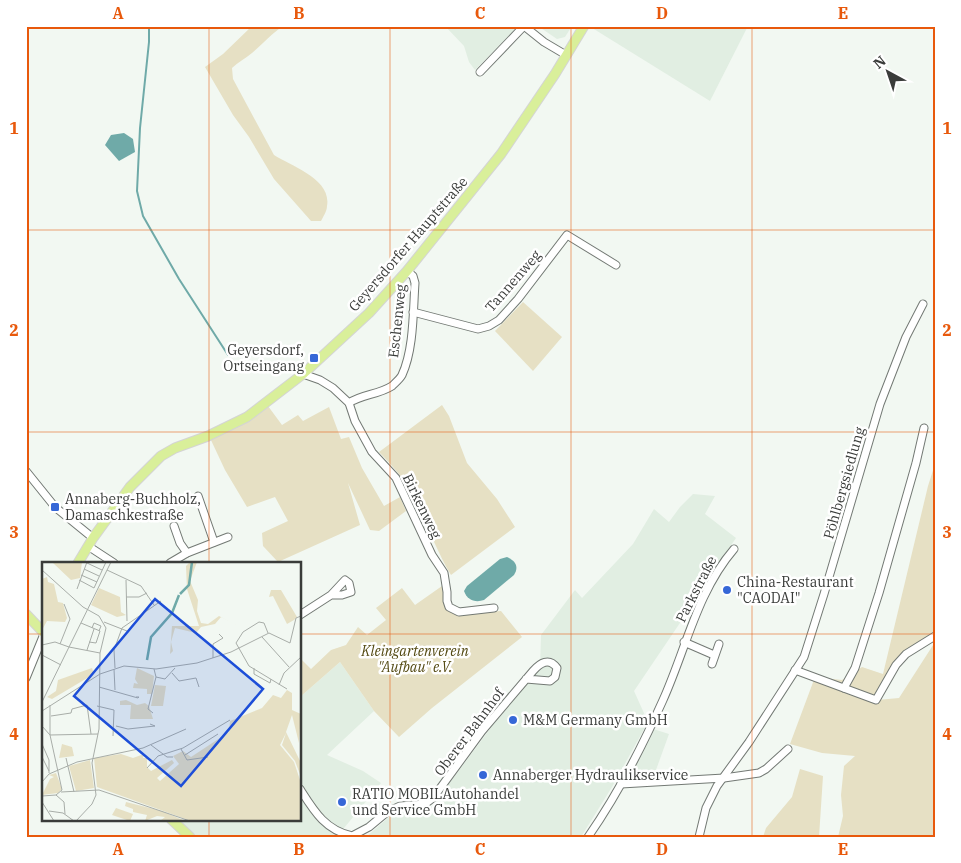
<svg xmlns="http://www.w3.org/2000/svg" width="961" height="863" font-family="'IBM Plex Serif',serif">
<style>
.built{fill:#e1eee2}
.green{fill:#e6e0c4}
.water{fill:#6faaa8}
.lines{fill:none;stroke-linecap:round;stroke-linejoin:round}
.stream{stroke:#6faaa8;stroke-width:2}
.minor-casing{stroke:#737974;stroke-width:9}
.major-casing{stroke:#d4d4d4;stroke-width:11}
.minor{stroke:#fff;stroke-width:7}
.major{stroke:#d9ef9a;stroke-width:9}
.grid{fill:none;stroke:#e8590c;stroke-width:1;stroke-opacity:0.55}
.poi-dot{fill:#3667d7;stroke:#fff;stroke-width:2}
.labels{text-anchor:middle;stroke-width:5;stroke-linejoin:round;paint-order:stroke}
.street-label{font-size:14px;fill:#3a3c3a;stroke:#fff}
.poi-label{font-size:14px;fill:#3a3c3a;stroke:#fff;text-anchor:start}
.park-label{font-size:14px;font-style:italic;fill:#544a13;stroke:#fff}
.inset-river{fill:none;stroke:#6faaa8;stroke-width:2.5}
.inset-road{fill:none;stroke:#a8ada8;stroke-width:1}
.view{fill:#1d4ed8;fill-opacity:0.15;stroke:#1d4ed8;stroke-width:2.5}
.inset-edge{fill:none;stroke:#3a3c3a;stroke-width:2.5}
.neatline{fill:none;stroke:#e8590c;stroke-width:2}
.grid-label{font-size:16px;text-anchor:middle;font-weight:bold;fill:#e8590c}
</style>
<rect width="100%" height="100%" fill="#f2f8f2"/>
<!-- built -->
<g class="built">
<path d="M445 26H518L475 70 469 62 464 46Z"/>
<path d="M538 26H572L565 37 557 39Z"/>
<path d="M589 26H748L710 101Z"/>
<path d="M693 494 715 496 705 514 736 538 695 598 686 614 634 691 648 722 612 787 581 837H476L473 835 467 837H366L389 817 399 812 430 809 511 701 540 669 541 635 575 590 582 598 633 544 654 509 669 522 680 507Z"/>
<path d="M340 662 374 711 327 755 363 771 381 783 340 833 352 837H189L176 819H300V697Z"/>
<path d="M650 728 669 734 652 781 625 783Z"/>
</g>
<!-- green -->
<g class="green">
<path d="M252 26H283C271 34 263 44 252 53 245 59 238 62 232 68L233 79 274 155C291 166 332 179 327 206 327 211 323 217 321 221H311L274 179 249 137 233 115 205 67 223 54Z"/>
<path d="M523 302 562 337 533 371 495 331Z"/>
<path d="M442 405 449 416 467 463 497 499 515 527 451 575C433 545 423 511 404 481 397 471 388 461 379 452Z"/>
<path d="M268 406 282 425 298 415 303 421 329 407 341 439 349 437 362 468 384 506 400 497 406 511 379 531 370 530 348 483 360 525 278 562 263 546 262 533 288 521 275 497 247 507 225 470 210 438Z"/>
<path d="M935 464V636L906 654 877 700 899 698 935 642V837H838L843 816 841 795 844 766 855 756 822 753 790 744 815 677 842 680 862 667 883 674 928 486Z"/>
<path d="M442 586 445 603 459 614 501 611 522 637 432 708 399 737 374 711 340 662 300 697V658L311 669 331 650 346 645 358 627 367 635 386 620 376 608 402 588 415 605Z"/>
<path d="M800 769 823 776 819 837H763L766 828 792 797Z"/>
</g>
<!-- water -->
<g class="water">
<path d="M124 133 133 139 135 152 119 161 105 145 111 135Z"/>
<path d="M507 557C516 561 519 567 514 575L484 600C475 603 467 600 464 591L467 586 500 559Z"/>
</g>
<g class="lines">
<!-- stream -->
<path class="stream" d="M149 26V42L140 128 137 191 143 216 179 279 228 355"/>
<defs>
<g id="minor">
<path d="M524 26 544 42 566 55"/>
<path d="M480 72 524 26"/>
<path d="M413 312 478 329 489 326 499 320 518 299 567 235 616 265"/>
<path d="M303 374 320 380 333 388 349 403 355 421 372 452 396 478 432 555 444 573 447 592V601L449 607 459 612 494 608"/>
<path d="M349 403C362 394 378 395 392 386 395 383 400 379 402 375 414 349 413 311 415 283L413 276 407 271"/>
<path d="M26 471 55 507 93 538"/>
<path d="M198 496 214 542"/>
<path d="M174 526 180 543 187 553"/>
<path d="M88 546 114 563"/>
<path d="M170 563 187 553 228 537"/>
<path d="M300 615 331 595 345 580 349 583 351 592 342 595H331"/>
<path d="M684 642 714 655"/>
<path d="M712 664 719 644"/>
<path d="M795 670 876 700 896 665 906 654 935 636"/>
<path d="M26 678 44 634"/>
<path d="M844 688 855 668 879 593 916 463 924 428"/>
<path d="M621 784 724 778 759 773 766 769 788 749"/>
<path d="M300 789C314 811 325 830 352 836L369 827 387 812 400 806 425 804 433 798 482 731 533 671C540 663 549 657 557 668L555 677 550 681 526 679"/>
<path d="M588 837C618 794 642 747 663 700 686 649 697 592 734 549"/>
<path d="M699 837 706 808 717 786 749 742 804 657 824 594 880 404 906 337 923 304"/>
</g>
<g id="major">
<path d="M78 563 93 538 130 487 161 456 175 448 208 436 247 417 303 374 369 313 407 271 501 154 555 74 584 26"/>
<path d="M26 614 44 633"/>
<path d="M171 819 190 837"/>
</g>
</defs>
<!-- minor casing -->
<use href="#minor" class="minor-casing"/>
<!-- major casing -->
<use href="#major" class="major-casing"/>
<!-- minor -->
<use href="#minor" class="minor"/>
<!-- major -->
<use href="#major" class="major"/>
</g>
<!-- grid -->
<path class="grid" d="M209 26V563M390 26V837M571 26V837M752 26V837M26 230H935M26 432H935M26 634H44M300 634H935M209 819V837"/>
<!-- markers -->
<g class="poi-dot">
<rect x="309" y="353" width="10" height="10" rx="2.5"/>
<rect x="50" y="502" width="10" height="10" rx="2.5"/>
<circle cx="727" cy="590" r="5"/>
<circle cx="513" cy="720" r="5"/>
<circle cx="483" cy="775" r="5"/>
<circle cx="342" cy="802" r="5"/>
</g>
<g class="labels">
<!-- street labels -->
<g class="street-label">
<text transform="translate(408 244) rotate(-49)" y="5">Geyersdorfer Hauptstraße</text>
<text transform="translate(513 281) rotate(-49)" y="5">Tannenweg</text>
<text transform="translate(397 321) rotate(-84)" y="5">Eschenweg</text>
<text transform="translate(844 483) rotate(-74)" y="5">Pöhlbergsiedlung</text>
<text transform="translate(422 506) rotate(64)" y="5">Birkenweg</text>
<text transform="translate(696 589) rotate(-63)" y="5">Parkstraße</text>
<text transform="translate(469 732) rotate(-53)" y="5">Oberer Bahnhof</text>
</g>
<!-- poi labels -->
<g class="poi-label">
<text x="304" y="355" text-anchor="end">Geyersdorf,<tspan x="304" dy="16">Ortseingang</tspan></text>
<text x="65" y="504">Annaberg-Buchholz,<tspan x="65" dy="16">Damaschkestraße</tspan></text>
<text x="737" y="587">China-Restaurant<tspan x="737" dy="16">"CAODAI"</tspan></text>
<text x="523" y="725">M&amp;M Germany GmbH</text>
<text x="493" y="780">Annaberger Hydraulikservice</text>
<text x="352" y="799">RATIO MOBILAutohandel<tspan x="352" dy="16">und Service GmbH</tspan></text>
</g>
<!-- park labels -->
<g class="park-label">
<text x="415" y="656">Kleingartenverein<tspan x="415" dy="16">"Aufbau" e.V.</tspan></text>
</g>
</g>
<!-- overview -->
<g transform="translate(42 562)">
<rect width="259" height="259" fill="#f2f8f2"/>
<path d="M40 0 38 16 29 18 11 1ZM148 0H155L148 19 156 38 155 49 159 61 166 62 177 54 194 63 179 55 173 62 159 65 154 71 133 66 129 80 131 89 128 92 130 64H157L145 27 144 4ZM5 15 6 20 12 22 16 40 21 41 25 56 23 60 5 59 0 68V17ZM57 26 78 35 79 50 84 53 75 55 49 43ZM229 28H239L255 55 252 58 245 62 231 34 227 35ZM50 106 52 112 10 137 5 135 14 129 16 118ZM95 106 112 114 110 132H105V127L91 126 92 121 96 122 93 117ZM113 123 124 124 121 144H109ZM245 128 250 131V148L259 152 257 181 250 153 244 170 259 201V215L253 199 240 183 244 171 238 183 252 200 258 218 259 259H149L55 225 52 196 79 192 91 196 102 192 101 196H105V205L109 209 130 198 132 201 115 216 118 219 137 202 131 194 141 189 149 195 187 170 188 159 220 146 231 133 239 136ZM84 138 95 143 103 141 107 144 111 157H88L89 143H78V139ZM20 182 30 185 32 194 17 196ZM48 198 52 226 34 229 27 204ZM14 211 20 227 16 231 0 233 8 217 12 215 7 213ZM84 240 120 249 143 259H118L123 255 115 254 103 259 105 253 91 250V247L83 244ZM74 246 91 252 88 259 70 253Z" fill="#e6e0c4"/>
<path class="inset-river" d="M138 32 147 23 150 0M105 98 109 75 130 51 137 33"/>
<path class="inset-road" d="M45 1 60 8M42 7 57 14M0 8 41 45 57 54 64 66 58 91 57 167 50 201 54 233 50 242 34 259M65 8 99 24 112 43M39 13 55 20M37 18 52 26 64 0M84 18 85 59M35 27 45 0M84 35H97L105 31M62 60 85 69M39 61 58 69 54 81 47 80M50 66 52 61 59 64 57 69M226 71 222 61 217 60 201 70 194 81 207 104 245 127M220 75 247 105M18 82 28 57 22 42M0 83 13 80 27 85 69 0M45 88 52 67M0 93 19 103M171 96V82L181 76 177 72M73 106 72 88 80 66 119 39M212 106V112L228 121 229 117M72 107 73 128M130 111 137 119 154 116 157 125M58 112 82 104 114 107 155 101 189 90 227 71 248 81 254 56 259 54M114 115 123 117 133 106M237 123 242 111 259 95M57 125 96 136 97 135H94M0 140 27 85 58 91M55 144 72 148 71 174M0 149 58 112M111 151 106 147 114 115 112 107M9 154 29 151 30 147 45 143 49 172M0 164 8 173 56 172M74 164 86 167 113 164 108 162M0 182 7 198V211M109 183 125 195H131M139 187 145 198 166 195M143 193 176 172M0 195 7 209M24 196 32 230M105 206 116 194 141 186 188 158M0 220 7 212 35 200 101 186 144 167M19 230 57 228 148 259M14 233 22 240 23 252M0 234 14 233 20 228 8 173V143M0 240 12 259M7 249 21 251 32 259"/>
<path class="view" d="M113 37 221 127 139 224 32 134Z"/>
<rect width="259" height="259" class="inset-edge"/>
</g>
<!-- border -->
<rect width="961" height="863" fill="none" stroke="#ffffff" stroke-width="55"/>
<!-- north arrow -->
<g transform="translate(888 72) rotate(320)" stroke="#ffffff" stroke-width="4" paint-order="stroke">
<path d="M0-4L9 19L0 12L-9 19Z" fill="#3a3c3a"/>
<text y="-8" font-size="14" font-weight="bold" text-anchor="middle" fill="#3a3c3a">N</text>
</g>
<rect x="28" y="28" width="906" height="808" class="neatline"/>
<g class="grid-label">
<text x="118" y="19">A</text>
<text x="299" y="19">B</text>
<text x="480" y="19">C</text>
<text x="662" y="19">D</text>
<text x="843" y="19">E</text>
<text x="14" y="134">1</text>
<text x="947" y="134">1</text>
<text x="14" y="336">2</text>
<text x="947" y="336">2</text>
<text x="14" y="538">3</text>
<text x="947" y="538">3</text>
<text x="14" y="740">4</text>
<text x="947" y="740">4</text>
<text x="118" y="855">A</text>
<text x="299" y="855">B</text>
<text x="480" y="855">C</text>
<text x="662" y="855">D</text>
<text x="843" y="855">E</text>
</g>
</svg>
